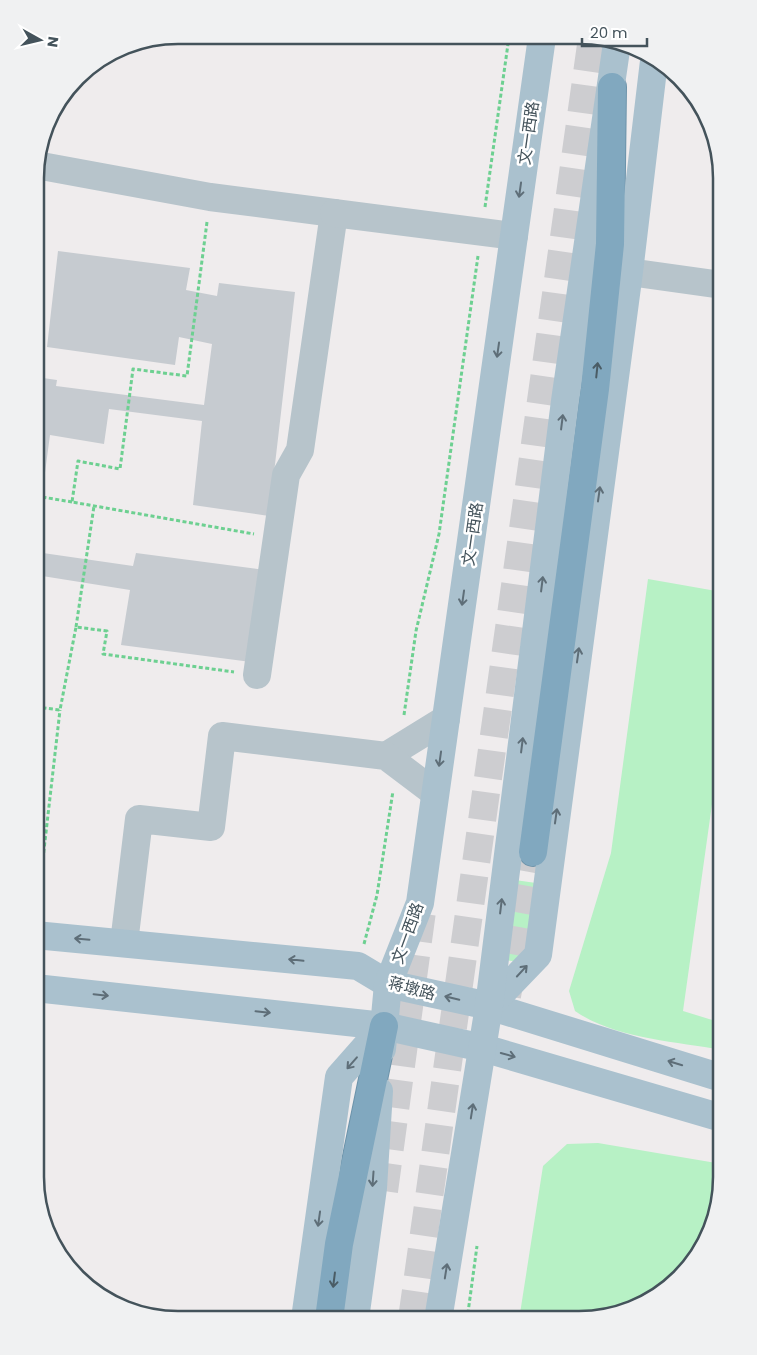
<svg xmlns="http://www.w3.org/2000/svg" width="757" height="1355" font-family="Poppins,'Noto Sans SC',sans-serif">
<style>
.green{fill:#b7f1c5}
.building{fill:#c6cbd0}
.lines{fill:none;stroke-linecap:round;stroke-linejoin:round}
.highway-tunnel{stroke:#cdcdd0;stroke-width:28;stroke-dasharray:28 14;stroke-linecap:butt}
.highway-casing{stroke:#6c93aa;stroke-width:30}
.path{stroke:#6dd091;stroke-width:3;stroke-dasharray:4 2.5;stroke-linecap:butt}
.minor{stroke:#b7c4cb;stroke-width:28}
.major{stroke:#aac1ce;stroke-width:28}
.highway{stroke:#81a8bf;stroke-width:28}
.oneway{stroke:#5e6e78}
.oneway2{stroke:#4a5c65}
.labels{text-anchor:middle;stroke-width:5;stroke-linejoin:round;paint-order:stroke}
.street-label{font-size:16px;fill:#44535b;stroke:#fff}
.rim{fill:none;stroke:#44535b;stroke-width:2.5}
</style>
<rect width="100%" height="100%" fill="#efeced"/>
<!-- green -->
<g class="green">
<path d="M648 579 722 592V733L683 1011 722 1023V1050C674 1041 616 1039 575 1011L569 991 611 853Z"/>
<path d="M515 880 550 885 537 964 503 960Z"/>
<path d="M598 1143 722 1164V1187L693 1264 625 1312 579 1320H519L543 1166 567 1144Z"/>
</g>
<!-- building -->
<g class="building">
<path d="M58 251 190 268 186 290 217 296 219 283 295 292 269 516 193 505 202 421 109 409 104 444 50 435 44 480 36 478V377L57 380 56 386 204 405 212 344 179 337 175 365 47 347Z"/>
<path d="M36 552 133 566 136 553 265 570 251 662 121 645 130 590 36 575Z"/>
<path d="M35 762 42 763 36 794H35Z"/>
</g>
<g class="lines">
<!-- highway-tunnel -->
<g class="highway-tunnel">
<path d="M507 996 533 852"/>
<path d="M384 1191 422 911"/>
<path d="M412 1319 592 38"/>
</g>
<defs>
<g id="highway">
<path d="M533 852 595 389 610 244 612 87"/>
<path d="M329 1319 339 1244 384 1026"/>
</g>
</defs>
<!-- highway casing -->
<use href="#highway" class="highway-casing"/>
<!-- path -->
<g class="path">
<path d="M485 207 509 37"/>
<path d="M207 222 187 376 133 369 120 469 78 461 72 502 254 534"/>
<path d="M36 496 72 502"/>
<path d="M76 627 94 506"/>
<path d="M36 707 60 710 76 627 107 631 103 654 234 672"/>
<path d="M404 715 416 631 439 534 478 256"/>
<path d="M37 911 60 710"/>
<path d="M364 944 377 895 393 791"/>
<path d="M467 1320 477 1246"/>
</g>
<!-- minor -->
<g class="minor">
<path d="M36 165 210 197 334 213 300 450 286 475 257 675"/>
<path d="M334 213 514 236"/>
<path d="M629 272 722 285"/>
<path d="M386 756 446 719"/>
<path d="M124 943 139 819 211 827 222 736 386 756 435 793"/>
</g>
<!-- major -->
<g class="major">
<path d="M35 935 358 966 388 984 489 1006 722 1078"/>
<path d="M35 988 384 1026 483 1048 722 1118"/>
<path d="M489 1006 538 955 629 272 654 61"/>
<path d="M382 1049 388 984 420 903 542 37"/>
<path d="M305 1319 339 1077 384 1026"/>
<path d="M355 1319 373 1188 379 1091"/>
<path d="M438 1320 489 1006 565 401 617 43"/>
</g>
<!-- highway -->
<use href="#highway" class="highway"/>
</g>
<!-- one-way arrows -->
<defs><path id="oneway-shaft" d="M-6 0H5M1.5-3L5.5 0L1.5 3" fill="none" stroke-width="1.6" stroke-linecap="round" stroke-linejoin="round" transform="scale(1.25)"/></defs>
<g class="oneway">
<use href="#oneway-shaft" transform="translate(520 190) rotate(98)"/>
<use href="#oneway-shaft" transform="translate(498 350) rotate(98)"/>
<use href="#oneway-shaft" transform="translate(562 422) rotate(-83)"/>
<use href="#oneway-shaft" transform="translate(599 494) rotate(-82)"/>
<use href="#oneway-shaft" transform="translate(542 584) rotate(-83)"/>
<use href="#oneway-shaft" transform="translate(463 598) rotate(98)"/>
<use href="#oneway-shaft" transform="translate(578 655) rotate(-82)"/>
<use href="#oneway-shaft" transform="translate(522 745) rotate(-83)"/>
<use href="#oneway-shaft" transform="translate(440 759) rotate(98)"/>
<use href="#oneway-shaft" transform="translate(556 816) rotate(-82)"/>
<use href="#oneway-shaft" transform="translate(501 906) rotate(-83)"/>
<use href="#oneway-shaft" transform="translate(82 939) rotate(-175)"/>
<use href="#oneway-shaft" transform="translate(296 960) rotate(-174)"/>
<use href="#oneway-shaft" transform="translate(522 971) rotate(-47)"/>
<use href="#oneway-shaft" transform="translate(101 995) rotate(6)"/>
<use href="#oneway-shaft" transform="translate(452 998) rotate(-167)"/>
<use href="#oneway-shaft" transform="translate(263 1012) rotate(6)"/>
<use href="#oneway-shaft" transform="translate(508 1055) rotate(16)"/>
<use href="#oneway-shaft" transform="translate(352 1063) rotate(131)"/>
<use href="#oneway-shaft" transform="translate(675 1063) rotate(-163)"/>
<use href="#oneway-shaft" transform="translate(472 1111) rotate(-81)"/>
<use href="#oneway-shaft" transform="translate(373 1179) rotate(94)"/>
<use href="#oneway-shaft" transform="translate(319 1219) rotate(98)"/>
<use href="#oneway-shaft" transform="translate(446 1271) rotate(-81)"/>
</g>
<g class="oneway2">
<use href="#oneway-shaft" transform="translate(597 370) rotate(-84)"/>
<use href="#oneway-shaft" transform="translate(334 1280) rotate(97)"/>
</g>
<g class="labels">
<!-- street labels -->
<g class="street-label">
<text transform="translate(528 133) rotate(-82)" y="6">文一西路</text>
<text transform="translate(472 534) rotate(-82)" y="6">文一西路</text>
<text transform="translate(407 933) rotate(-70)" y="6">文一西路</text>
<text transform="translate(412 988) rotate(15)" y="6">蒋墩路</text>
</g>
</g>
<!-- crop -->
<path d="M0 0H757V1355H0ZM178 44H579A134 134 0 0 1 713 178V1177A134 134 0 0 1 579 1311H178A134 134 0 0 1 44 1177V178A134 134 0 0 1 178 44Z" fill="#f0f1f2" fill-rule="evenodd"/>
<path class="rim" d="M178 44H579A134 134 0 0 1 713 178V1177A134 134 0 0 1 579 1311H178A134 134 0 0 1 44 1177V178A134 134 0 0 1 178 44Z"/>
<!-- north arrow -->
<g transform="translate(40 40) rotate(98)" stroke="#ffffff" stroke-width="4" paint-order="stroke">
<path d="M0-4L9 19L0 12L-9 19Z" fill="#44535b"/>
<text y="-8" font-size="14" font-weight="bold" text-anchor="middle" fill="#44535b">N</text>
</g>
<!-- scale -->
<path d="M582 38v8h65v-8" fill="none" stroke="#44535b" stroke-width="2.5"/>
<text x="590" y="38" font-size="15" fill="#44535b" stroke="#ffffff" stroke-width="4" paint-order="stroke">20 m</text>
</svg>
